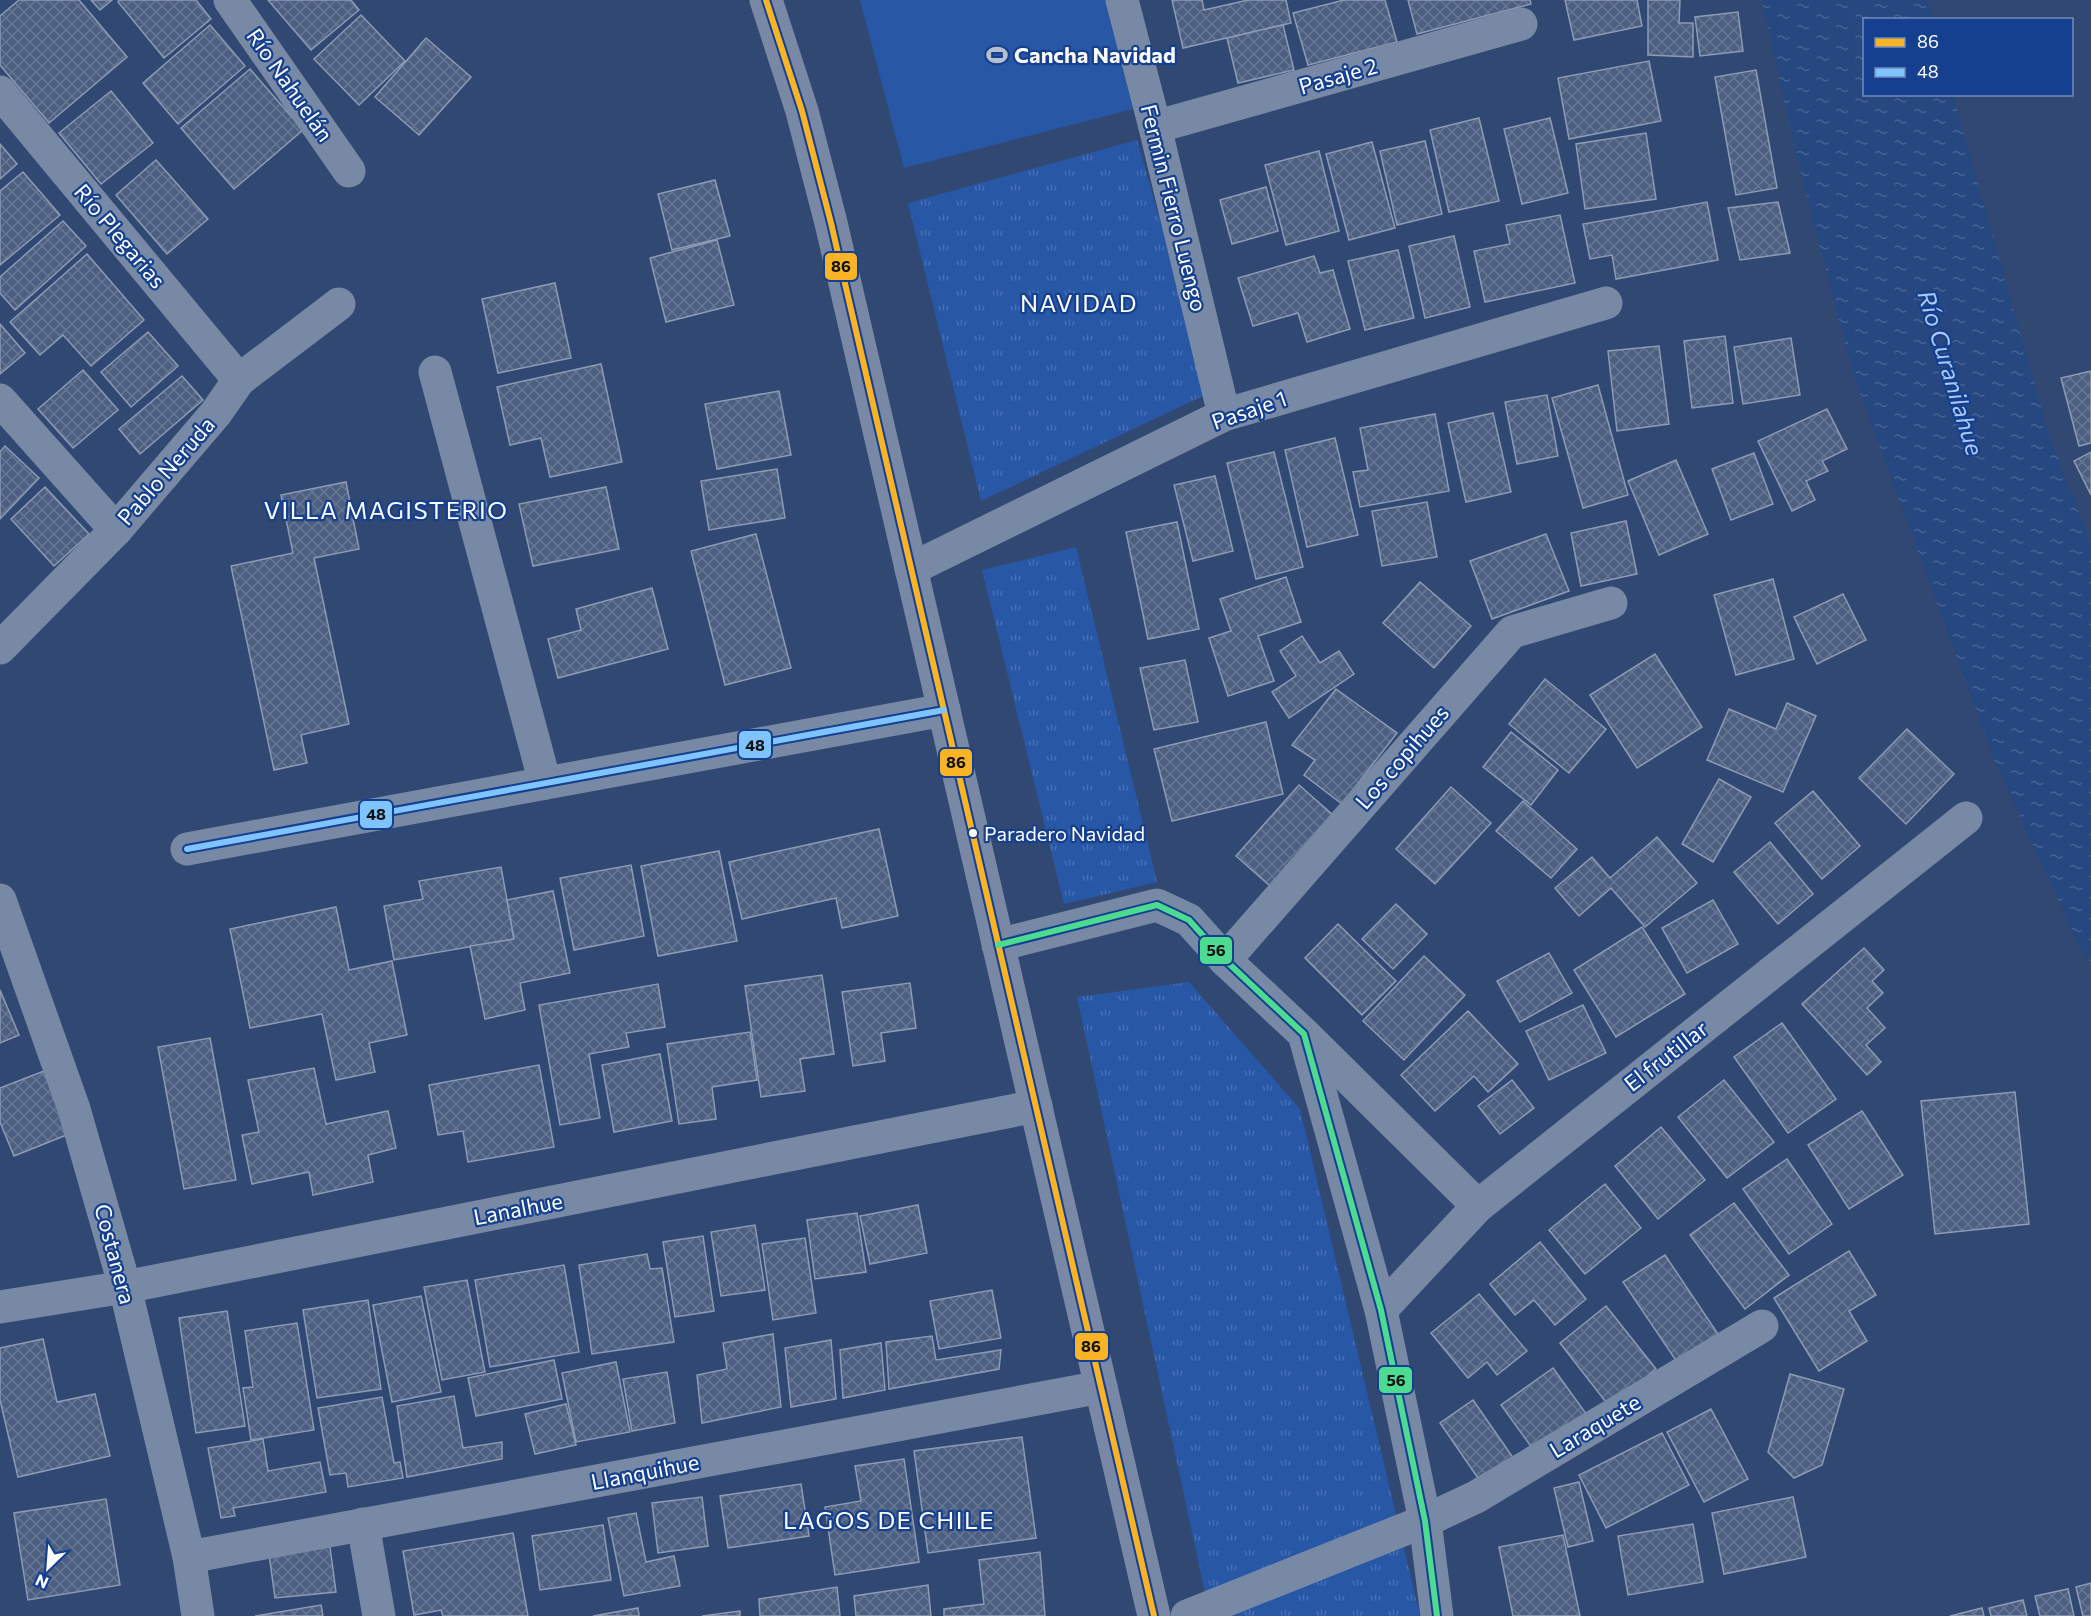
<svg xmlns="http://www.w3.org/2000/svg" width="2091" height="1616" font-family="Commissioner,sans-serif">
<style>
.grass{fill:url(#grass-tufts)}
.garden{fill:#2857a6}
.water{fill:url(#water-ripples)}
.building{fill:url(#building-cross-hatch);stroke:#8d9bb5;stroke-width:1.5}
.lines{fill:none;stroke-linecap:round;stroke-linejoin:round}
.minor{stroke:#7889a6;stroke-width:33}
.major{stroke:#7888a5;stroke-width:33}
.bus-1-casing{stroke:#15408f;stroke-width:10}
.bus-2-casing{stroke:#15408f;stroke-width:10}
.bus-3-casing{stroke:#15408f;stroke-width:10}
.bus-1{stroke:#f9b426;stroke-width:6}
.bus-2{stroke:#80c4ff;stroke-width:6}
.bus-3{stroke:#4ddb92;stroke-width:6}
.bus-dot{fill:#fff;stroke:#15408f;stroke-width:2}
.labels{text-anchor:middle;stroke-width:4.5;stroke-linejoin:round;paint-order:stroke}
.bus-label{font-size:20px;fill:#fff;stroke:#15408f;text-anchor:start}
.poi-label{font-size:22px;font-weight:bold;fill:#fff;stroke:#15408f;text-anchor:start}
.street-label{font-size:22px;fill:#fff;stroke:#15408f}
.neighbourhood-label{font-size:24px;letter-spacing:1.5px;fill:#fff;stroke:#15408f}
.water-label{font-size:24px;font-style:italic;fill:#acc8f7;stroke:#15408f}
.line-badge{stroke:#15408f;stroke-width:2}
.pale-badge-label{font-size:16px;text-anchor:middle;font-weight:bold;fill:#111}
</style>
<defs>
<pattern id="grass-tufts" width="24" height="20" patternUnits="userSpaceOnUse" patternTransform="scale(1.5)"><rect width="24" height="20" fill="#2857a6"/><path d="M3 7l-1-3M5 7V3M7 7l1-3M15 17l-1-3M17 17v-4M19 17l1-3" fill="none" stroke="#4870b3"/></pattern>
<pattern id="water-ripples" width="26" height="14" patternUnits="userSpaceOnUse" patternTransform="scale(1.5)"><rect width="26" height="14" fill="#274780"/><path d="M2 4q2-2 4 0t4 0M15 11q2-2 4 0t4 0" fill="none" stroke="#476393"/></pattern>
<pattern id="building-cross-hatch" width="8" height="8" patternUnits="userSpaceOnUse" patternTransform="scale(1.5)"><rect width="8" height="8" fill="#4c5f81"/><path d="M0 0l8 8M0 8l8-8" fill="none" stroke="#677794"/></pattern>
</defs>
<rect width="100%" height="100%" fill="#314873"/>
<!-- grass -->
<g class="grass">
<path d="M1137 140 1209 393 981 501 908 203Z"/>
<path d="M1076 547 1157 882 1064 904 982 570Z"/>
<path d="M1189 982 1300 1109 1420 1616H1210L1077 997Z"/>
</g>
<!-- garden -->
<path class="garden" d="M860 0H1105L1133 109 904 168Z"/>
<!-- water -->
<path class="water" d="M1762 0H1927L1932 19 1864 20V94L1953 95 2049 435 2091 544V964L2079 945 1997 767 1852 371 1795 150Z"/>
<!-- building -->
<g class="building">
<path d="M19 0H79L127 57 49 123 0 65V16Z"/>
<path d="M91 0H112L100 10Z"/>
<path d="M119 0H196L211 19 164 58 118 2Z"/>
<path d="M268 0H351L359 10 311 50Z"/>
<path d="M1172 0H1202L1204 10 1248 0H1286L1291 23 1183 48Z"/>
<path d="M1344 0H1385L1397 42 1308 65 1293 13Z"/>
<path d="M1408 0H1530L1531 4 1417 34Z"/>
<path d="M1565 0H1637L1642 26 1574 40Z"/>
<path d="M1648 0H1680L1679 23H1693V57L1648 55Z"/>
<path d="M1738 12 1743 51 1700 56 1695 17Z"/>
<path d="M361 15 405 61 359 105 314 59Z"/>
<path d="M210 25 245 66 178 124 143 83Z"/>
<path d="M1283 25 1294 70 1238 83 1227 38Z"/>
<path d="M426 38 471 77 419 135 375 97Z"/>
<path d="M1649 61 1661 121 1569 139 1558 78Z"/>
<path d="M250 69 303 130 234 189 181 128Z"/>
<path d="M1756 70 1777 188 1736 195 1715 77Z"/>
<path d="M111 91 153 143 101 184 59 133Z"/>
<path d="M1479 118 1499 201 1449 212 1430 130Z"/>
<path d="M1550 118 1568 193 1522 204 1504 129Z"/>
<path d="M1646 133 1656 199 1585 209 1576 144Z"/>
<path d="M1425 141 1442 214 1397 225 1380 151Z"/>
<path d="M1372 142 1395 228 1349 240 1326 154Z"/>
<path d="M0 144 17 164 0 179Z"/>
<path d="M1319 151 1339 231 1286 245 1265 165Z"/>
<path d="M156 160 208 219 167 254 116 195Z"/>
<path d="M23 172 60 215 0 265V191Z"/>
<path d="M715 180 730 236 672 250 658 194Z"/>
<path d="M1266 187 1278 231 1232 244 1220 200Z"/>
<path d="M1707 202 1718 260 1616 279 1612 255 1590 259 1583 224Z"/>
<path d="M1778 202 1790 253 1740 260 1728 208Z"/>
<path d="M1560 215 1575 283 1485 302 1474 251 1510 244 1506 225Z"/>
<path d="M63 221 86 246 15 310 0 293V277Z"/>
<path d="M1454 236 1470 307 1425 318 1409 246Z"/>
<path d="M717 240 734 305 666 322 650 258Z"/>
<path d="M1398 250 1414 318 1365 330 1348 261Z"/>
<path d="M87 254 144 320 91 366 63 335 40 355 10 322Z"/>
<path d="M1314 256 1320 273 1333 270 1350 329 1307 342 1298 313 1253 326 1238 278Z"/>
<path d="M555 283 571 358 498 373 482 299Z"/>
<path d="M0 324 25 353 0 374Z"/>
<path d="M148 332 178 366 131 407 101 372Z"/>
<path d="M1725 336 1733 403 1692 408 1684 341Z"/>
<path d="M1791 338 1800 395 1743 404 1734 347Z"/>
<path d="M1659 346 1669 424 1617 431 1608 351Z"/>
<path d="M601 364 622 462 550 477 541 438 510 445 497 387Z"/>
<path d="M83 370 118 410 73 448 38 409Z"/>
<path d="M2091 371V443L2079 446 2061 378Z"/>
<path d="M182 376 203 400 140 454 119 429Z"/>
<path d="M1598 385 1628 495 1583 508 1552 398Z"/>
<path d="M779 391 791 455 717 469 705 404Z"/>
<path d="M1547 395 1558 456 1517 464 1505 402Z"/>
<path d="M1827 409 1847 449 1822 461 1828 471 1806 481 1815 500 1792 511 1758 441Z"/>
<path d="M1493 413 1511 492 1466 502 1448 423Z"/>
<path d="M1435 414 1449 491 1360 507 1353 472 1368 470 1360 428Z"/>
<path d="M1335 438 1358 535 1307 547 1285 450Z"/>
<path d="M5 446 39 478 0 519V452Z"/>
<path d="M1274 452 1303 567 1256 579 1227 463Z"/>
<path d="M2091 452V495L2074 461Z"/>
<path d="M1754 453 1773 504 1731 520 1712 469Z"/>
<path d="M1676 460 1708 534 1659 555 1628 481Z"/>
<path d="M777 469 785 518 709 530 701 481Z"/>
<path d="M1215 476 1233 551 1193 561 1174 485Z"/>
<path d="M346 482 359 549 314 558 349 724 301 735 307 763 274 770 231 566 293 553 281 495Z"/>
<path d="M45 487 89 534 54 566 11 519Z"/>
<path d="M606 487 619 549 533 566 519 504Z"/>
<path d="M1427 502 1437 557 1382 566 1372 511Z"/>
<path d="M1626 521 1637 574 1581 586 1571 533Z"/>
<path d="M1177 522 1199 629 1148 639 1126 532Z"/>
<path d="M756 534 791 668 725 685 691 551Z"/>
<path d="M1546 534 1569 591 1492 619 1470 561Z"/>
<path d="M1286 577 1301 622 1258 636 1274 681 1228 696 1209 638 1231 631 1220 599Z"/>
<path d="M1773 579 1794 659 1736 675 1714 595Z"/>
<path d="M1420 582 1471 626 1434 668 1383 623Z"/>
<path d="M652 588 668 649 558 678 548 639 581 630 576 609Z"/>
<path d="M1843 594 1866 640 1817 664 1794 617Z"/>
<path d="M1302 636 1320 663 1339 651 1354 674 1289 718 1272 692 1296 676 1280 651Z"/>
<path d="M1655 654 1702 727 1637 768 1590 695Z"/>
<path d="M1185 660 1198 722 1154 730 1140 668Z"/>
<path d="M1545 679 1606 729 1569 773 1509 724Z"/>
<path d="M1336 689 1397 733 1342 804 1304 775 1315 760 1292 745Z"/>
<path d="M1787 703 1816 716 1783 792 1707 760 1729 709 1776 729Z"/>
<path d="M1266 722 1283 794 1172 821 1154 749Z"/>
<path d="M1907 729 1954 774 1906 824 1859 778Z"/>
<path d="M1511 732 1558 770 1531 805 1483 767Z"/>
<path d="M1719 779 1751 797 1713 862 1682 844Z"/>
<path d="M1299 785 1333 815 1270 886 1236 856Z"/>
<path d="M1451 787 1491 823 1435 884 1396 849Z"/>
<path d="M1813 791 1860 846 1822 879 1775 823Z"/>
<path d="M1523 801 1577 849 1551 878 1496 831Z"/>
<path d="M879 829 898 916 842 928 836 898 742 919 729 862Z"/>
<path d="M1657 837 1697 883 1645 927 1611 888 1579 916 1555 888 1592 857 1610 878Z"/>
<path d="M1770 842 1813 894 1778 924 1734 872Z"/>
<path d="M719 851 737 941 658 956 641 866Z"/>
<path d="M631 865 644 936 574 950 560 878Z"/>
<path d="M501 867 514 939 394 960 384 906 423 899 419 881Z"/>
<path d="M553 891 570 973 520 983 525 1010 485 1019 470 946 514 939 507 900Z"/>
<path d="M1713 900 1738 944 1687 973 1662 928Z"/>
<path d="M1396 904 1427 934 1393 969 1362 939Z"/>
<path d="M336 907 349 970 392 961 407 1035 369 1043 375 1072 336 1080 322 1014 250 1028 230 929Z"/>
<path d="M1338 924 1396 981 1362 1015 1305 958Z"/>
<path d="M1642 927 1685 994 1616 1037 1574 970Z"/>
<path d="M1864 948 1884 970 1872 981 1883 993 1867 1008 1885 1028 1866 1045 1881 1062 1867 1075 1802 1004Z"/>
<path d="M1549 953 1572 993 1520 1022 1497 981Z"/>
<path d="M1424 956 1465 995 1404 1060 1363 1021Z"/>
<path d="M822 975 834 1054 800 1059 805 1091 761 1097 745 986Z"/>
<path d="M910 983 916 1028 881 1033 885 1061 853 1066 842 992Z"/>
<path d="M658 984 665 1027 626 1033 629 1047 589 1054 600 1118 560 1125 539 1005Z"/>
<path d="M0 990 19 1035 0 1043Z"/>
<path d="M1583 1005 1606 1053 1549 1080 1526 1031Z"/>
<path d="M1468 1011 1518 1064 1488 1092 1474 1076 1435 1111 1401 1075Z"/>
<path d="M1782 1023 1836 1099 1788 1133 1734 1057Z"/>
<path d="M750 1032 757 1080 712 1087 716 1119 679 1124 667 1044Z"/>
<path d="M210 1038 236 1180 184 1189 158 1047Z"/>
<path d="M660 1054 672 1121 614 1132 602 1065Z"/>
<path d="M539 1065 554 1147 468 1162 463 1131 438 1135 429 1085Z"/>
<path d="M314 1068 326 1124 388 1111 396 1148 368 1155 373 1182 313 1195 309 1172 252 1184 242 1135 259 1132 248 1080Z"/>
<path d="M44 1071 69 1134 14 1156 0 1122V1088Z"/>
<path d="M1512 1080 1534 1108 1500 1134 1478 1106Z"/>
<path d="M1724 1080 1774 1142 1727 1178 1678 1117Z"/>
<path d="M2015 1092 2029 1224 1935 1234 1921 1101Z"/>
<path d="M1862 1111 1903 1175 1849 1209 1808 1145Z"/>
<path d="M1661 1127 1705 1180 1658 1219 1615 1166Z"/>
<path d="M1787 1159 1832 1224 1789 1254 1743 1189Z"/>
<path d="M1605 1184 1641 1228 1585 1274 1549 1230Z"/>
<path d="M1734 1203 1789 1275 1745 1309 1690 1235Z"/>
<path d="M918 1205 927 1253 870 1264 860 1216Z"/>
<path d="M857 1213 866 1272 815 1279 807 1220Z"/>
<path d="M755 1225 765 1290 721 1296 711 1232Z"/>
<path d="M703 1236 714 1311 675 1317 663 1242Z"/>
<path d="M805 1238 816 1313 773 1320 762 1244Z"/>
<path d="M1540 1242 1586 1299 1555 1325 1534 1300 1515 1315 1490 1284Z"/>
<path d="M1849 1251 1876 1295 1849 1311 1867 1341 1819 1371 1774 1298Z"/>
<path d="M647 1254 650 1269 662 1268 674 1342 592 1354 579 1265Z"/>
<path d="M1665 1255 1720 1337 1679 1365 1623 1282Z"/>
<path d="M564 1265 579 1352 490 1367 475 1280Z"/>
<path d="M467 1280 485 1372 442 1380 424 1287Z"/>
<path d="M992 1290 1001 1338 939 1349 930 1301Z"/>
<path d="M1479 1294 1527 1351 1497 1375 1487 1362 1468 1378 1431 1333Z"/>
<path d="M421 1296 441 1392 392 1402 373 1305Z"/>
<path d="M368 1300 381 1389 317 1398 303 1310Z"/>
<path d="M1606 1306 1656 1369 1609 1406 1560 1343Z"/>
<path d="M227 1311 245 1426 196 1433 179 1318Z"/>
<path d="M297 1323 314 1430 251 1440 243 1388 253 1387 245 1331Z"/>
<path d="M773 1334 781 1407 702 1423 697 1375 727 1369 723 1343Z"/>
<path d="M932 1336 936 1360 1001 1350 999 1369 889 1389 886 1342Z"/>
<path d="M43 1339 57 1402 95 1394 110 1456 18 1477 0 1400V1348Z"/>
<path d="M831 1340 836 1399 791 1407 785 1348Z"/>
<path d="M881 1343 885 1390 843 1398 840 1350Z"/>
<path d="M554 1360 562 1399 476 1416 468 1378Z"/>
<path d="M616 1362 630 1432 576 1442 562 1373Z"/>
<path d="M1553 1368 1587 1415 1535 1452 1501 1405Z"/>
<path d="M667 1372 675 1423 632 1431 623 1379Z"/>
<path d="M1790 1374 1844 1389 1822 1465 1794 1478 1768 1452Z"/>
<path d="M454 1396 463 1448 502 1442V1459L407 1477 397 1406Z"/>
<path d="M382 1397 394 1463 400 1462 403 1478 348 1487 346 1473 330 1475 318 1408Z"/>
<path d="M1473 1400 1514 1459 1480 1481 1440 1423Z"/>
<path d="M566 1404 576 1445 535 1454 525 1414Z"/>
<path d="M1711 1409 1748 1479 1704 1502 1667 1432Z"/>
<path d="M1662 1433 1689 1485 1606 1528 1579 1475Z"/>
<path d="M1022 1437 1036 1538 928 1553 914 1451Z"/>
<path d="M263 1439 268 1471 320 1462 326 1492 233 1508 235 1516 221 1518 208 1448Z"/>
<path d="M904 1459 919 1562 835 1575 825 1507 861 1501 855 1466Z"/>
<path d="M1579 1482 1593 1541 1568 1547 1554 1488Z"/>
<path d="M801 1484 809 1536 728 1548 720 1496Z"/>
<path d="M702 1497 708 1546 658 1553 652 1503Z"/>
<path d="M1793 1497 1806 1557 1724 1574 1712 1513Z"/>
<path d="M106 1499 120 1585 28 1600 14 1513Z"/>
<path d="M636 1513 646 1562 674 1556 680 1586 624 1596 608 1518Z"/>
<path d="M1693 1524 1703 1582 1628 1595 1618 1536Z"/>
<path d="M603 1525 611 1580 540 1590 532 1536Z"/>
<path d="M513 1533 528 1616H443L441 1610 414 1615 403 1551Z"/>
<path d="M1563 1535 1580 1616H1513L1499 1547Z"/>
<path d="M330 1547 336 1592 275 1598 269 1554Z"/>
<path d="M1040 1552 1045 1616H944V1609L984 1604 979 1560Z"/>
<path d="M2091 1583V1616H2083L2076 1587Z"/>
<path d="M928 1585 931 1616H856L854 1596Z"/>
<path d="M837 1587 840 1616H760L759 1599Z"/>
<path d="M2068 1589 2074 1616H2040L2035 1596Z"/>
<path d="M2023 1600 2027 1616H1991L1989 1608Z"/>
<path d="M321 1605 323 1616H255Z"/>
<path d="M638 1608 639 1616H593Z"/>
<path d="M1982 1608 1984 1616H1950Z"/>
<path d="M740 1611V1616H702Z"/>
</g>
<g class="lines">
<!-- minor -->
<g class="minor">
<path d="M230 0 349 171"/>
<path d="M1122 0 1155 127 1224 415"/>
<path d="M0 92 239 380"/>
<path d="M1155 127 1521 24"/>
<path d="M435 372 545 783"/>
<path d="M0 400 116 530"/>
<path d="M911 569 1224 415 1606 303"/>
<path d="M0 648 116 530 216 413 239 380 339 304"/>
<path d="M187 849 944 710"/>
<path d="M0 900 74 1109 125 1287 189 1557 198 1616"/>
<path d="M998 945 1157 905 1189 920 1225 960 1304 1034 1381 1310 1425 1521 1437 1616"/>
<path d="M1225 960 1512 632 1611 603"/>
<path d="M1306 1036 1478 1206"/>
<path d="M0 1307 125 1287 1036 1106"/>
<path d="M1381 1310 1478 1206 1966 818"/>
<path d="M363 1524 379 1616"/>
<path d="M189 1557 1101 1387"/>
<path d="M1187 1616 1425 1521 1476 1497 1762 1326"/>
</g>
<!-- major -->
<path class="major" d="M766 0 802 111 831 223 1154 1616"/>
<defs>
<path id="bus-1" d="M766 0 802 111 831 223 1154 1616"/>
<path id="bus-2" d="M187 849 944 710"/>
<path id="bus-3" d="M998 945 1157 905 1189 920 1225 960 1304 1034 1381 1310 1425 1521 1437 1616"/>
</defs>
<!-- bus-1 casing -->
<use href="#bus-1" class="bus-1-casing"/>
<!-- bus-2 casing -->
<use href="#bus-2" class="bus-2-casing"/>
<!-- bus-3 casing -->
<use href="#bus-3" class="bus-3-casing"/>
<!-- bus-1 -->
<use href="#bus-1" class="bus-1"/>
<!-- bus-2 -->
<use href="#bus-2" class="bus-2"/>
<!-- bus-3 -->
<use href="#bus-3" class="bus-3"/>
</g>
<!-- icons -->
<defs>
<symbol id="stadium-bare" viewBox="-9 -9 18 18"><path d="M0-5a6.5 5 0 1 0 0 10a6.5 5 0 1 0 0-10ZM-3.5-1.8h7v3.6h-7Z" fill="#b7bfce" stroke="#15408f" stroke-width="2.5" paint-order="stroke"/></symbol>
</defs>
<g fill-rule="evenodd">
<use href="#stadium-bare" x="982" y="40" width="30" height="30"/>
</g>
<!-- markers -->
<circle class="bus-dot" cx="973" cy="833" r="5"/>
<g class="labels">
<!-- bus labels -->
<g class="bus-label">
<text x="984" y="841">Paradero Navidad</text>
</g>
<!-- poi labels -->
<g class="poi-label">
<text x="1014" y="63">Cancha Navidad</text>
</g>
<!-- street labels -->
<g class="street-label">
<text transform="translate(1338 76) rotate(-16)" y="8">Pasaje 2</text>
<text transform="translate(290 85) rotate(55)" y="8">Río Nahuelán</text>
<text transform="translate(1174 208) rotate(76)" y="8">Fermin Fierro Luengo</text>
<text transform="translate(120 236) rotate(50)" y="8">Río Plegarias</text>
<text transform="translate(1249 410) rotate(-19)" y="8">Pasaje 1</text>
<text transform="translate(166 471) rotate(-49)" y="8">Pablo Neruda</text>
<text transform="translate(1402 757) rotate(-49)" y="8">Los copihues</text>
<text transform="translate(1666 1056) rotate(-38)" y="8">El frutillar</text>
<text transform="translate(518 1209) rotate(-11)" y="8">Lanalhue</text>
<text transform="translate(115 1254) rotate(75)" y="8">Costanera</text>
<text transform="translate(1595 1426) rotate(-31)" y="8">Laraquete</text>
<text transform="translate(645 1472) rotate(-11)" y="8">Llanquihue</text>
</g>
<!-- neighbourhood labels -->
<g class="neighbourhood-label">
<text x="1079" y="312">NAVIDAD</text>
<text x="386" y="519">VILLA MAGISTERIO</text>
<text x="889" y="1529">LAGOS DE CHILE</text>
</g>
<!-- water labels -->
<g class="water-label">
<text transform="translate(1950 373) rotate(73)" y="8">Río Curanilahue</text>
</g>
</g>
<g class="line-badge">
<rect x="824" y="252" width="34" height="29" rx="6" fill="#f9b426"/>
<rect x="738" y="730" width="34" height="29" rx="6" fill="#80c4ff"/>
<rect x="939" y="748" width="34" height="29" rx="6" fill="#f9b426"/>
<rect x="359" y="800" width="34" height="29" rx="6" fill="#80c4ff"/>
<rect x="1199" y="936" width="34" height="29" rx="6" fill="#4ddb92"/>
<rect x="1074" y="1332" width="35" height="29" rx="6" fill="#f9b426"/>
<rect x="1378" y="1366" width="35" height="28" rx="6" fill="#4ddb92"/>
</g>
<g class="pale-badge-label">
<text x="841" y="272">86</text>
<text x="755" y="751">48</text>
<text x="956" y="768">86</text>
<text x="376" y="820">48</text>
<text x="1216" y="956">56</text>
<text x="1091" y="1352">86</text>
<text x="1396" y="1386">56</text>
</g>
<!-- legend -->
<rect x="1863" y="18" width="210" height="78" fill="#15408f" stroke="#738cbc" stroke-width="1.5"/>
<rect x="1875" y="38" width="30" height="9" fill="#f9b426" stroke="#738cbc" stroke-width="1.5"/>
<text x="1917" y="48" font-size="18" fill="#ffffff">86</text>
<rect x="1875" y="68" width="30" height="9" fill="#80c4ff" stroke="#738cbc" stroke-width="1.5"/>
<text x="1917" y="78" font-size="18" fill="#ffffff">48</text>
<!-- north arrow -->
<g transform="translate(48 1568) rotate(205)" stroke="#15408f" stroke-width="4.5" paint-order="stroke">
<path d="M0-4.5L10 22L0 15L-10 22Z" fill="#ffffff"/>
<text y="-9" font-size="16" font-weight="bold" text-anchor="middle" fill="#ffffff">N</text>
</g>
</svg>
